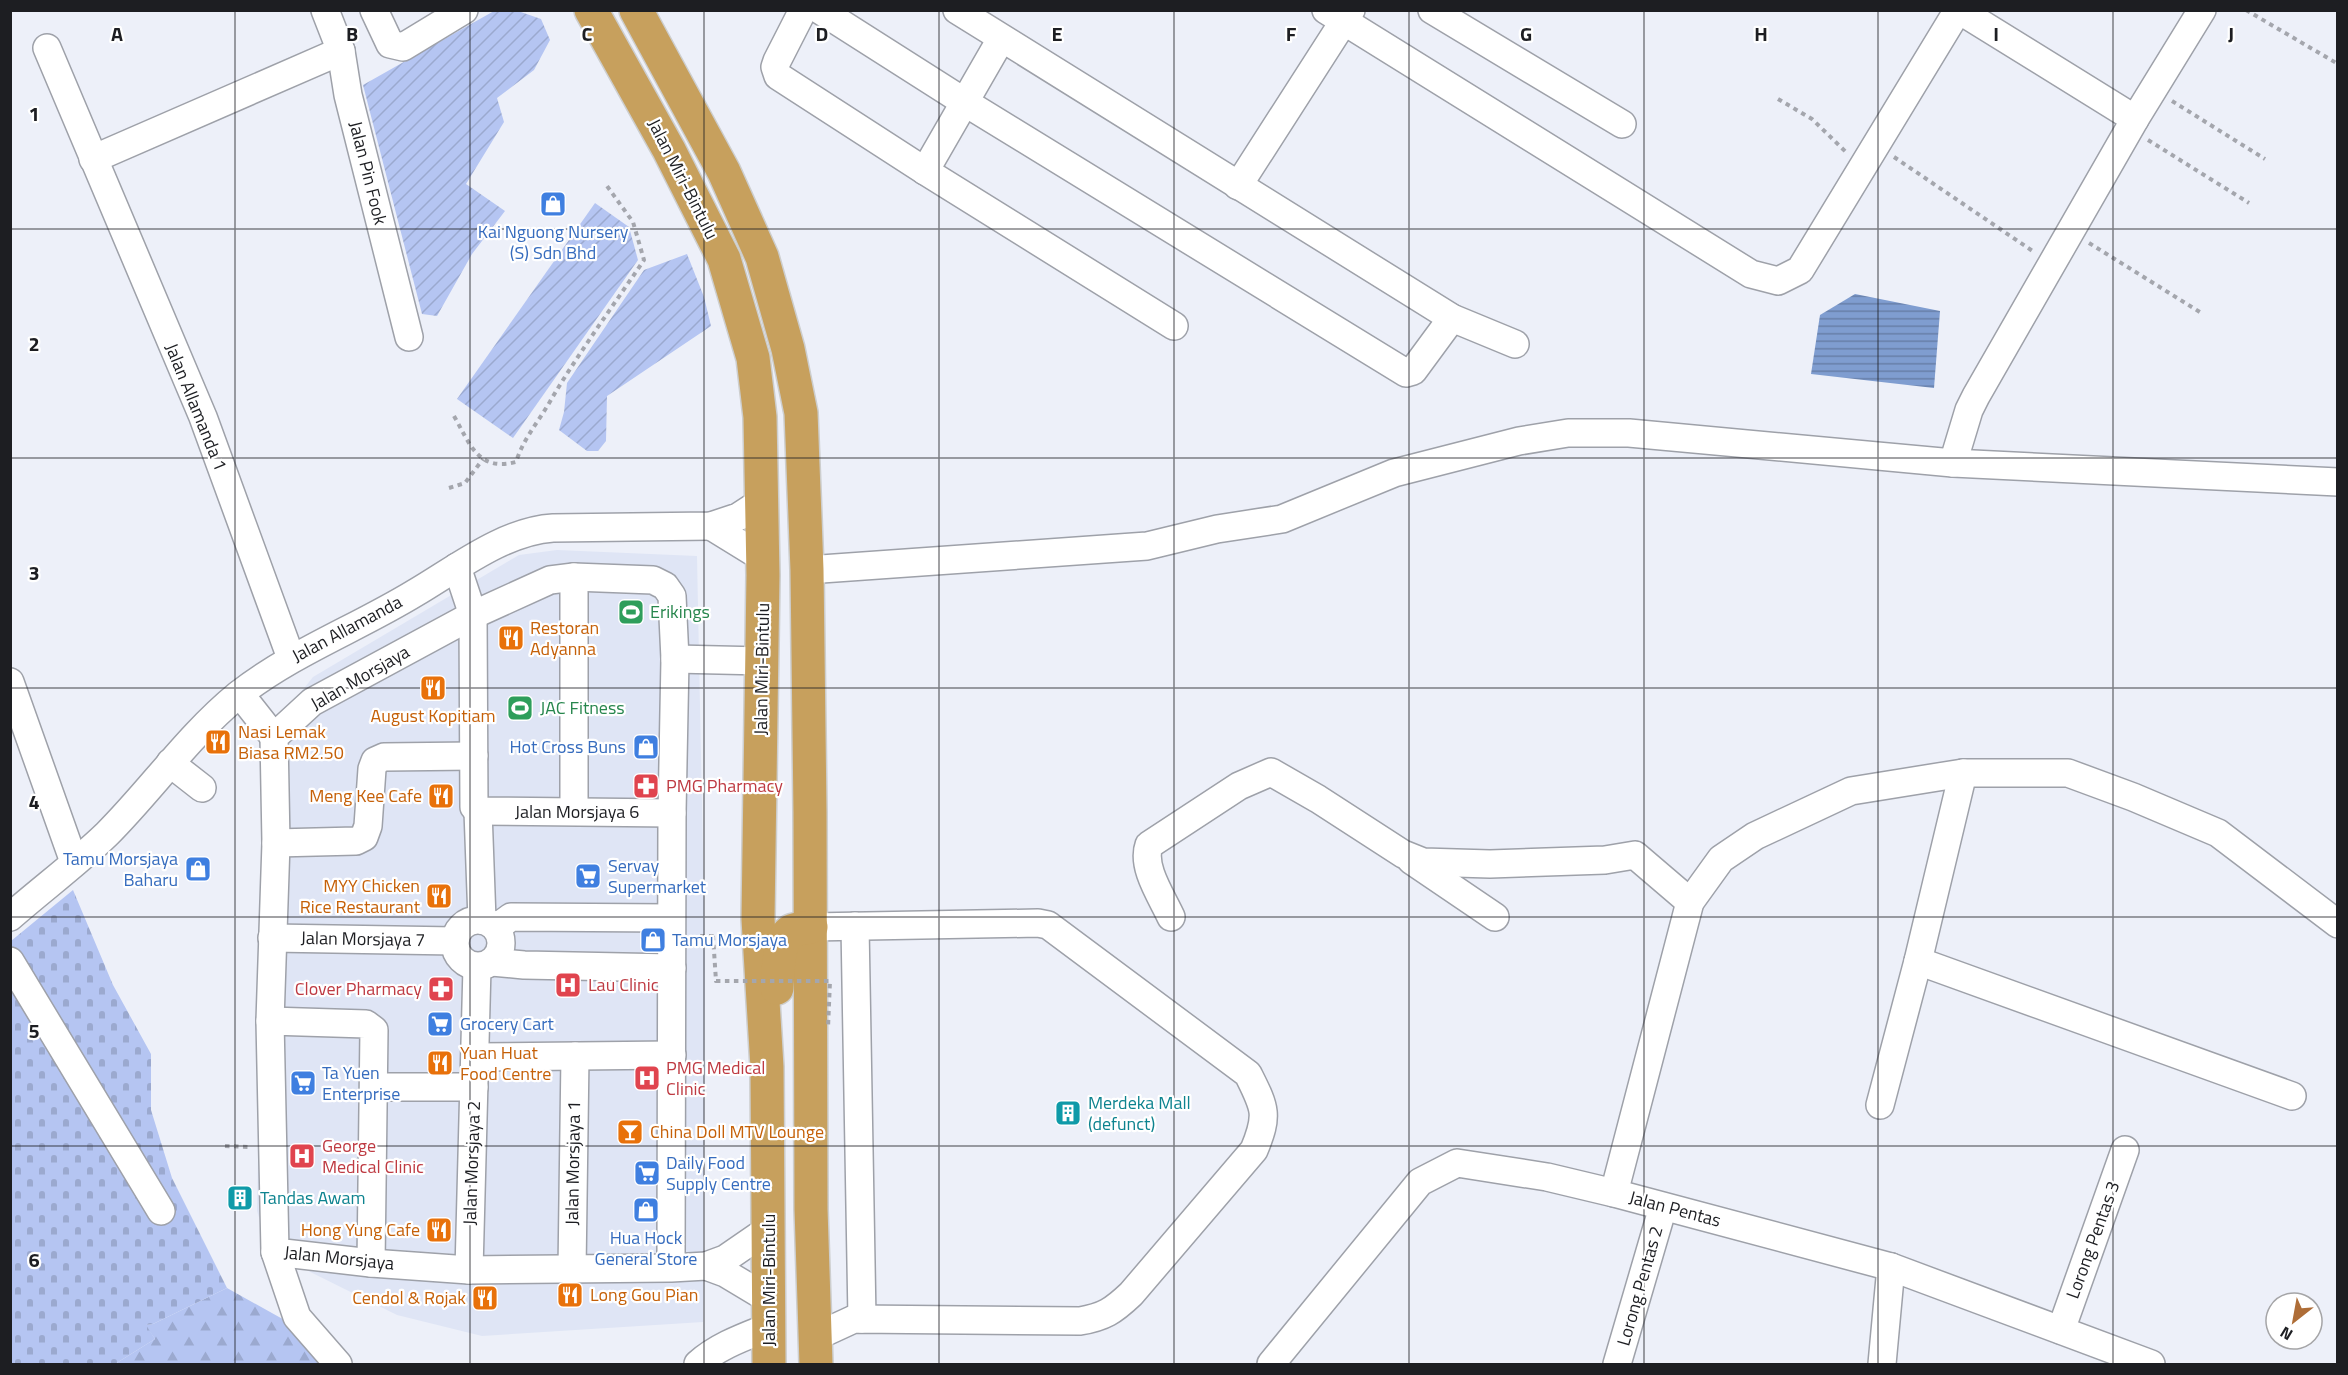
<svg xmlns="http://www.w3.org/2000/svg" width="2348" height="1375" font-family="'Titillium Web',sans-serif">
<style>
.built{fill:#dfe5f5}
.forest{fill:url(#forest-firs)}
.cemetery{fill:url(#cemetery-stones)}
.garden{fill:url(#garden-furrows)}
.water{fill:url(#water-rules)}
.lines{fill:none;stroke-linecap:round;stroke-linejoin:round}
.minor-casing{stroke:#9ea1a9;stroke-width:30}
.highway-casing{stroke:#cdcece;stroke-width:36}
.path{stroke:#a4a6ad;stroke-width:4;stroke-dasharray:4.5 4.5;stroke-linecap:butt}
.minor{stroke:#fff;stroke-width:27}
.highway{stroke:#c7a05d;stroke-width:33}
.path-bridge{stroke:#a4a6ad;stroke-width:4;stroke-dasharray:4.5 4.5;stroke-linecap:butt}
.grid{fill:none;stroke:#1d1e22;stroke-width:1.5;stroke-opacity:0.55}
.labels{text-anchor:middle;stroke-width:4.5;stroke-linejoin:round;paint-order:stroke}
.street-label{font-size:18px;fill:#1d1e22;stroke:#fff}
.shop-label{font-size:18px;fill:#366cbe;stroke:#fff;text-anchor:start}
.leisure-label{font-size:18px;fill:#27864d;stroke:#fff;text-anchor:start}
.food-label{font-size:18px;fill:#c56008;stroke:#fff;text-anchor:start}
.health-label{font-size:18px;fill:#be3a42;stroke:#fff;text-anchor:start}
.culture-label{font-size:18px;fill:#0d838f;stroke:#fff;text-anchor:start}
.grid-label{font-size:20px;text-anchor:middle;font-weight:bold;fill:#1d1e22;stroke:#fff;stroke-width:4.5;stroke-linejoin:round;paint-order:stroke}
</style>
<defs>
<pattern id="forest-firs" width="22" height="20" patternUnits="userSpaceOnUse" patternTransform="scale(1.5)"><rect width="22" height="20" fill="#b5c5f2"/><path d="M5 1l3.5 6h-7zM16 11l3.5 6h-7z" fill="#9ba9cf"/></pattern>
<pattern id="cemetery-stones" width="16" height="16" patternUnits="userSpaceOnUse" patternTransform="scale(1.5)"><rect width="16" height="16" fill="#b5c5f2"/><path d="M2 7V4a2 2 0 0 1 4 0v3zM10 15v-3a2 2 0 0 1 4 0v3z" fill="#9ba9cf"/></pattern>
<pattern id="garden-furrows" width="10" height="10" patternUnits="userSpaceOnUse" patternTransform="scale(1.5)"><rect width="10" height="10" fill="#b5c5f2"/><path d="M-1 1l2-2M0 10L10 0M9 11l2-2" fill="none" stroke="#9ba9cf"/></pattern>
<pattern id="water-rules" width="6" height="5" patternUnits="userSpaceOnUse" patternTransform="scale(1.5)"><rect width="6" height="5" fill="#7f9dd0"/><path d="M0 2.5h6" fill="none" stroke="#677fa8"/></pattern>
</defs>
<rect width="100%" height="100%" fill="#edf0f9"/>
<!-- built -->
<path class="built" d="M557 550 697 556 705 955 703 1322 482 1336 397 1315 270 1252 257 1211 266 736 313 677 519 555Z"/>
<!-- forest -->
<path class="forest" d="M227 1288 288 1322 326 1364H115L155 1339 145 1325 153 1324Z"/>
<!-- cemetery -->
<path class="cemetery" d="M73 890 113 985 151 1054V1110L172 1178 227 1288 153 1324 146 1325 155 1339 115 1364H11V941Z"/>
<!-- garden -->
<g class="garden">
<path d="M494 11H518L541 19 550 40 534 70 497 98 504 122 466 184 505 211 472 254 437 316 422 314 363 85Z"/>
<path d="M595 203 629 227 638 260 513 438 457 399Z"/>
<path d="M687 254 704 297 711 326 607 396 606 441 598 451H587L559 430 564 412 567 383 644 270Z"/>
</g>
<!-- water -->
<path class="water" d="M1855 294 1940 311 1934 388 1811 374 1820 315Z"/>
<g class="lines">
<defs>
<g id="minor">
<path d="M325 10 341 51 348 95 409 337"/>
<path d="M374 10 390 44 403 47 464 10"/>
<path d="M803 10 777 61 775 67 778 76 925 171 1174 326"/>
<path d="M820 10 966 103 1406 373 1413 371 1452 318"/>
<path d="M957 10 1452 318 1515 344"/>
<path d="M1326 10 1751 274 1778 281 1800 270 1958 10"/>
<path d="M1432 10 1622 124"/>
<path d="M47 48 203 417 291 658"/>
<path d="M2135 119 2202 10"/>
<path d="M93 159 341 51"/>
<path d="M925 171 1001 39"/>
<path d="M1238 186 1351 10"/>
<path d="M1953 463 1969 410 1976 396 2135 119 1959 10"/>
<path d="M711 526 763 558"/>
<path d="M457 567 473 615 474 807 478 811 672 813"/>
<path d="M807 570 1147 546 1217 529 1282 519 1394 473 1519 441 1568 433H1629L1953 463 2338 482"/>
<path d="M675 659 763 661"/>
<path d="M10 682 74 862"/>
<path d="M240 694 274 737"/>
<path d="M170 763 202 788"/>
<path d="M478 811 482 920"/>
<path d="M574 811V577"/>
<path d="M276 843 356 841 364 837 368 826 372 769 375 761 384 757 474 756"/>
<path d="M1411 860 1495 917"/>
<path d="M10 917C42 889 77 863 107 834 152 789 188 736 238 695 293 652 356 629 415 593 456 569 504 531 553 528L711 526 738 517 761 502"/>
<path d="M1171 917C1162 897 1141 867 1149 845L1239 786 1271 772 1318 799 1403 854 1423 862 1490 864 1605 860 1635 855 1690 902"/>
<circle cx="478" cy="943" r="23"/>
<path d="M855 926 862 1319"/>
<path d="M811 927 1038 923 1048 925 1248 1074C1265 1108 1269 1114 1254 1150L1131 1294C1113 1311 1104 1317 1080 1321L854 1319 815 1337"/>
<path d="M496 928 511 917 671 918"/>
<path d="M272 938 455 941"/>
<path d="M10 961 161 1211"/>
<path d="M1918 961 2292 1096"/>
<path d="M492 962 524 965 672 968"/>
<path d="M270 1021 366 1024 374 1030 371 1263"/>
<path d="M475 1057 672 1055"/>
<path d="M374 1087H474"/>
<path d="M1880 1105 1918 961 1963 773"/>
<path d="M1614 1193 1690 902 1721 859 1755 836 1851 791 1963 773H2068L2133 797 2218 833 2338 924"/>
<path d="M275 1252 297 1317 338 1364"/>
<path d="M706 1266 725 1273 770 1300"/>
<path d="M671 1268 672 813 675 659 672 596 665 586 653 580 574 577 550 580 473 615 312 702 274 737 276 843 270 1021 275 1252 371 1263 469 1270 671 1268 706 1266 725 1259 770 1228"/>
<path d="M469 1270 477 967"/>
<path d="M572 1270 575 1056"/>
<path d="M2061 1330 2125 1150"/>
<path d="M698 1364C718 1346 744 1337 769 1327"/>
<path d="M1271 1364 1420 1182 1457 1163 1547 1177 1614 1193 1891 1267 2151 1364"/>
<path d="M1617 1364 1663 1207"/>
<path d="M1882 1364 1891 1267"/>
</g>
<g id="highway">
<path d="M591 10 669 150 724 259 753 358 760 417 763 575 758 919 767 1067 769 1364"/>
<path d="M636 10 724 172 762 257 788 349 801 413 807 570 810 812 811 1209 816 1364"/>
<path d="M777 988C778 974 778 939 791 931 796 929 805 928 811 927"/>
</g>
</defs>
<!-- minor casing -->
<use href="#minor" class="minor-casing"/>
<!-- highway casing -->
<use href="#highway" class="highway-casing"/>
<!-- path -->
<g class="path">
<path d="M2246 10 2338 64"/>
<path d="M1778 99 1812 119 1847 153"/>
<path d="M2172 101 2265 159"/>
<path d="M2148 140 2249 203"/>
<path d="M1894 157 2034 252"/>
<path d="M2089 243 2203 314"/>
<path d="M454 416C470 444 478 472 516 462 524 437 540 420 552 398 580 351 613 306 644 260L633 222 607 186"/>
<path d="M449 488 465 483 483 459"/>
<path d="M700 936H735"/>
<path d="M225 1146 250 1147"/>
</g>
<!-- minor -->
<use href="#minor" class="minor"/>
<!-- highway -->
<use href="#highway" class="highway"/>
<!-- path-bridge -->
<path class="path-bridge" d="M713 936 716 981H830L828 1028"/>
</g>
<!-- grid -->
<path class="grid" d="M235 10V1364M470 10V1364M704 10V1364M939 10V1364M1174 10V1364M1409 10V1364M1644 10V1364M1878 10V1364M2113 10V1364M10 229H2338M10 458H2338M10 688H2338M10 917H2338M10 1146H2338"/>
<!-- icons -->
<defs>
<symbol id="shop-square" viewBox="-11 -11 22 22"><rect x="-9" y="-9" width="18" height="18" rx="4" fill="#3f7fe0" stroke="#fff"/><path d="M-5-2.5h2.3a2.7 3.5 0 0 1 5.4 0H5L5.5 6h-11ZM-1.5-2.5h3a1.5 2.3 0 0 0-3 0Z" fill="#fff"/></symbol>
<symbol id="stadium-square" viewBox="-11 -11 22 22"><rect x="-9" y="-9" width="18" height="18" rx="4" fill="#2e9e5b" stroke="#fff"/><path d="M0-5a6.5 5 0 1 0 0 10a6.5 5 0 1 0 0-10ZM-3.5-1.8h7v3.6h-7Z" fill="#fff"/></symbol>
<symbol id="restaurant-square" viewBox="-11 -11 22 22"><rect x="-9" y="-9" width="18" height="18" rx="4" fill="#e8710a" stroke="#fff"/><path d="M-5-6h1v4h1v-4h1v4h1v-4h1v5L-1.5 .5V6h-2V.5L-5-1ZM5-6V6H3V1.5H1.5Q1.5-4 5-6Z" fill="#fff"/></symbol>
<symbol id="pharmacy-square" viewBox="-11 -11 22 22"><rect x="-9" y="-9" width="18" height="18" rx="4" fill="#e0444e" stroke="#fff"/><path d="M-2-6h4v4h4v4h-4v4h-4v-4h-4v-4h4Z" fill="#fff"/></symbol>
<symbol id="supermarket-square" viewBox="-11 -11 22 22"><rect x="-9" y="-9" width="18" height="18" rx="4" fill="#3f7fe0" stroke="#fff"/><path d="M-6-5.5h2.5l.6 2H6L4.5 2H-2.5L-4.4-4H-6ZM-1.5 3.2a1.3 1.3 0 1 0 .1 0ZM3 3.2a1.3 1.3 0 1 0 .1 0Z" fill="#fff"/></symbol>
<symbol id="hospital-square" viewBox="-11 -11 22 22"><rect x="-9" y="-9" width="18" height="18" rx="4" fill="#e0444e" stroke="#fff"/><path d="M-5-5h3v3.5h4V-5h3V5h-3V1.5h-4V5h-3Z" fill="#fff"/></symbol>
<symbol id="building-square" viewBox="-11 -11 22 22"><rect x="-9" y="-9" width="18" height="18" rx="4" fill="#0f9aa8" stroke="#fff"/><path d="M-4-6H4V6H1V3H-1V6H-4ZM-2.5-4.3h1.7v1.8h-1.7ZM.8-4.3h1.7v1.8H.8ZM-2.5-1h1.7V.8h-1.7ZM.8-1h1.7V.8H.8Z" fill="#fff"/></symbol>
<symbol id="bar-square" viewBox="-11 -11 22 22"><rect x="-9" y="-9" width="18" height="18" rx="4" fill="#e8710a" stroke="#fff"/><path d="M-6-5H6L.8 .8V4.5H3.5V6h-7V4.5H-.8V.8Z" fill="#fff"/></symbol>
</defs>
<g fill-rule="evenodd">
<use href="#shop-square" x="538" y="189" width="30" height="30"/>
<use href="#stadium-square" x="616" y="597" width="30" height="30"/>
<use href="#restaurant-square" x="496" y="623" width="30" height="30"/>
<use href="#restaurant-square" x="418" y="673" width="30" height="30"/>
<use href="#stadium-square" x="505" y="693" width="30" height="30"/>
<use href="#restaurant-square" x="203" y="727" width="30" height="30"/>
<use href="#shop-square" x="631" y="732" width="30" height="30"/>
<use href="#pharmacy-square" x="631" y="771" width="30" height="30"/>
<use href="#restaurant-square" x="426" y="781" width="30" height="30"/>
<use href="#shop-square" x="183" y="854" width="30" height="30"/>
<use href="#supermarket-square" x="573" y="861" width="30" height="30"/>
<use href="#restaurant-square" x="424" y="881" width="30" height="30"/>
<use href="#shop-square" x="638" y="925" width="30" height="30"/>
<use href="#hospital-square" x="553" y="970" width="30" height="30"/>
<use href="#pharmacy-square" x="426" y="974" width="30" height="30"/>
<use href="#supermarket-square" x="425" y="1009" width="30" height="30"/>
<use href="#restaurant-square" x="425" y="1048" width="30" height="30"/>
<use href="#hospital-square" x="632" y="1063" width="30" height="30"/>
<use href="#supermarket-square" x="288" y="1068" width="30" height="30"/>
<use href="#building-square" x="1053" y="1098" width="30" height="30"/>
<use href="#bar-square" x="615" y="1117" width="30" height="30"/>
<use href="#hospital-square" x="287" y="1141" width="30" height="30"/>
<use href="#supermarket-square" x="632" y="1158" width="30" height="30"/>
<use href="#building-square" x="225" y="1183" width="30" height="30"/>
<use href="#shop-square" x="631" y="1195" width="30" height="30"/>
<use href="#restaurant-square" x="424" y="1215" width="30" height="30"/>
<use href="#restaurant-square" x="555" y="1280" width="30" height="30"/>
<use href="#restaurant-square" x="470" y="1283" width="30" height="30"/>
</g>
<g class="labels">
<!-- street labels -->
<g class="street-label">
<text transform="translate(368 173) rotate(76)" y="6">Jalan Pin Fook</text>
<text transform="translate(683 179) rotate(63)" y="6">Jalan Miri-Bintulu</text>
<text transform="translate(196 407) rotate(68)" y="6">Jalan Allamanda 1</text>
<text transform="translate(347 629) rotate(-28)" y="6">Jalan Allamanda</text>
<text transform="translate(762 669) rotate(-89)" y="6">Jalan Miri-Bintulu</text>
<text transform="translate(360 678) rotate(-30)" y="6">Jalan Morsjaya</text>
<text x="577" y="818">Jalan Morsjaya 6</text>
<text transform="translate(363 939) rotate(1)" y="6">Jalan Morsjaya 7</text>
<text transform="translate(472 1163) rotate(-88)" y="6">Jalan Morsjaya 2</text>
<text transform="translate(573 1163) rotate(-89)" y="6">Jalan Morsjaya 1</text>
<text transform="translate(1675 1209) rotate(15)" y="6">Jalan Pentas</text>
<text transform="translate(2093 1240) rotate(-70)" y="6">Lorong Pentas 3</text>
<text transform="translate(339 1258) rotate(6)" y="6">Jalan Morsjaya</text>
<text transform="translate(769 1280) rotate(-90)" y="6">Jalan Miri-Bintulu</text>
<text transform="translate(1640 1286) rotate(-74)" y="6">Lorong Pentas 2</text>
</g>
<!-- shop labels -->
<g class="shop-label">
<text x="553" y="238" text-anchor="middle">Kai Nguong Nursery<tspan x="553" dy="21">(S) Sdn Bhd</tspan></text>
<text x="626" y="753" text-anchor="end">Hot Cross Buns</text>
<text x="178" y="865" text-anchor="end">Tamu Morsjaya<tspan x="178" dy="21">Baharu</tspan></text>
<text x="608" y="872">Servay<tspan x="608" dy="21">Supermarket</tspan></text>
<text x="672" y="946">Tamu Morsjaya</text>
<text x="460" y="1030">Grocery Cart</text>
<text x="322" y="1079">Ta Yuen<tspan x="322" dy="21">Enterprise</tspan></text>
<text x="666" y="1169">Daily Food<tspan x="666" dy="21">Supply Centre</tspan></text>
<text x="646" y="1244" text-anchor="middle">Hua Hock<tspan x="646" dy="21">General Store</tspan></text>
</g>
<!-- leisure labels -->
<g class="leisure-label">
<text x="650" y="618">Erikings</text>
<text x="540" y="714">JAC Fitness</text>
</g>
<!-- food labels -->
<g class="food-label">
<text x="530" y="634">Restoran<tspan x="530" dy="21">Adyanna</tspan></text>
<text x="433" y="722" text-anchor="middle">August Kopitiam</text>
<text x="238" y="738">Nasi Lemak<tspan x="238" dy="21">Biasa RM2.50</tspan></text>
<text x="422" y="802" text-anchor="end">Meng Kee Cafe</text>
<text x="420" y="892" text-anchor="end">MYY Chicken<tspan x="420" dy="21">Rice Restaurant</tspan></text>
<text x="460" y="1059">Yuan Huat<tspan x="460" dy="21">Food Centre</tspan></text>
<text x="650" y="1138">China Doll MTV Lounge</text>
<text x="420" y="1236" text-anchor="end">Hong Yung Cafe</text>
<text x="590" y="1301">Long Gou Pian</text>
<text x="466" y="1304" text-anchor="end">Cendol &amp; Rojak</text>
</g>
<!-- health labels -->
<g class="health-label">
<text x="666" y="792">PMG Pharmacy</text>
<text x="588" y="991">Lau Clinic</text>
<text x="422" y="995" text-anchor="end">Clover Pharmacy</text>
<text x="666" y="1074">PMG Medical<tspan x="666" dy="21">Clinic</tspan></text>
<text x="322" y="1152">George<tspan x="322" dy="21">Medical Clinic</tspan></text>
</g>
<!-- culture labels -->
<g class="culture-label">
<text x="1088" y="1109">Merdeka Mall<tspan x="1088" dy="21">(defunct)</tspan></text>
<text x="260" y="1204">Tandas Awam</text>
</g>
</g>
<g class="grid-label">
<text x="117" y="41">A</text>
<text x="352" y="41">B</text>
<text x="587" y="41">C</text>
<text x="822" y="41">D</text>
<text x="1057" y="41">E</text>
<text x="1291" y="41">F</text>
<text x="1526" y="41">G</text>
<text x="1761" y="41">H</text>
<text x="1996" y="41">I</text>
<text x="2231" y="41">J</text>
<text x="34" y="121">1</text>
<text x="34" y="351">2</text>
<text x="34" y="580">3</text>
<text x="34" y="809">4</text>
<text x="34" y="1038">5</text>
<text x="34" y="1267">6</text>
</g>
<!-- border -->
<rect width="2348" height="1375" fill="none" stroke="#1d1e22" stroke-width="24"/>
<!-- north arrow -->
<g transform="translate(2294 1321) rotate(211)"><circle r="28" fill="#ffffff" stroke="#a5a5a7" stroke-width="1.5"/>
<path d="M0-4.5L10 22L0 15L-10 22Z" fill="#ae6d37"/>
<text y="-9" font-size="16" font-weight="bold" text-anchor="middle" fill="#1d1e22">N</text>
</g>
</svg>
